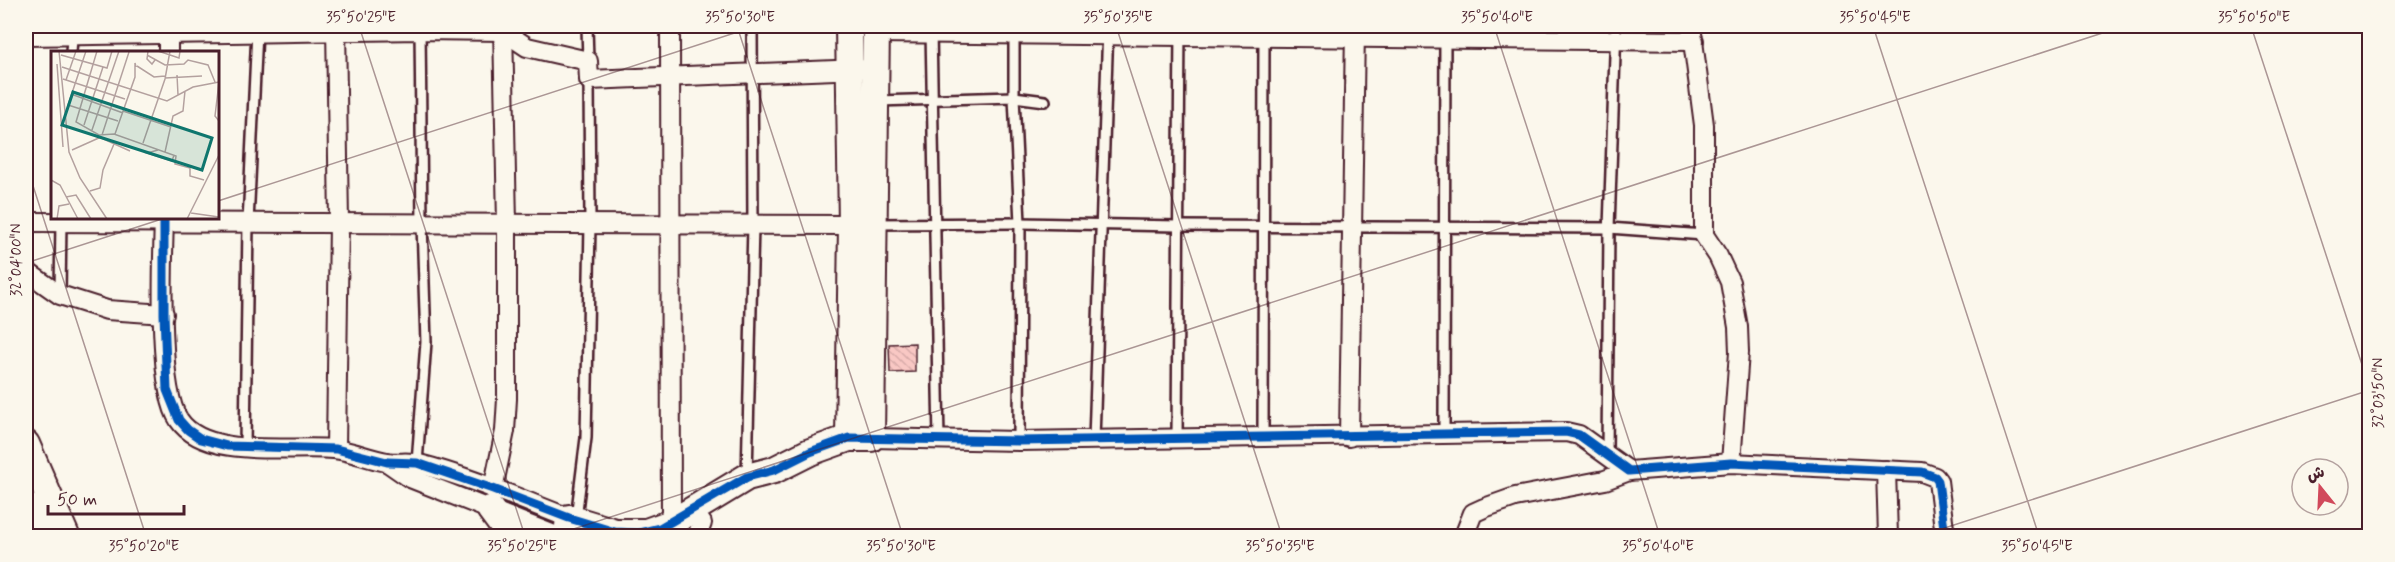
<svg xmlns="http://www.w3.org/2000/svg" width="2395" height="562" font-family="Mynerve,'Playpen Sans Arabic',sans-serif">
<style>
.building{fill:url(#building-back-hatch);stroke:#4a1f2b;stroke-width:1.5}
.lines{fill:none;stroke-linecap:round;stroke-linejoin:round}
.lane-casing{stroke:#4a1f2b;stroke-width:14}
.street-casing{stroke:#4a1f2b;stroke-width:22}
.secondary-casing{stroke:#4a1f2b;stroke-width:30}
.highway-casing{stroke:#4a1f2b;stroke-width:38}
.lane{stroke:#fbf7ec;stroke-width:9}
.street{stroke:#fbf7ec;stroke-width:18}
.secondary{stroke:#fbf7ec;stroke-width:26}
.highway{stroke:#fbf7ec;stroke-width:33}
.cycleway-casing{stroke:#fbf7ec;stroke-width:13}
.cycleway{stroke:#0057b8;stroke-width:9}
.ticks{fill:none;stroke:#4a1f2b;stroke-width:1.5;stroke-opacity:0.45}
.inset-road{fill:none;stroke:#b4a19f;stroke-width:1.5}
.view{fill:#0f766e;fill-opacity:0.15;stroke:#0f766e;stroke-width:3}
.inset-edge{fill:none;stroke:#4a1f2b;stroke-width:3}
.neatline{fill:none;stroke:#4a1f2b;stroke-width:2}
.ticks-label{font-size:15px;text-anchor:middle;fill:#4a1f2b}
</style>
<defs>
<pattern id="building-back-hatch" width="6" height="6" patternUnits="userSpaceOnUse" patternTransform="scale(1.5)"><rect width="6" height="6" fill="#f9c8c4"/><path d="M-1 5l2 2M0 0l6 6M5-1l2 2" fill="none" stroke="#d7aba9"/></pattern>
</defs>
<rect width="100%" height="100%" fill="#fbf7ec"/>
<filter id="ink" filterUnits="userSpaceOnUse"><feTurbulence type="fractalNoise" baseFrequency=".0167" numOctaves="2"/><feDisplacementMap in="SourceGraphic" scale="12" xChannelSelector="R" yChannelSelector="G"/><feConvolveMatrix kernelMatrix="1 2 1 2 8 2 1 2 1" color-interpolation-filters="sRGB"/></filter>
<g filter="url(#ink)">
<!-- building -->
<path class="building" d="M915 343V372L890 373 889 344Z"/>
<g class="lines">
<defs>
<g id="lane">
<path d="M587 26 588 61"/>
<path d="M931 31 939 440"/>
<path d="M1014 31V97L1020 223 1019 441"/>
<path d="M71 52 73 26"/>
<path d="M877 101 1014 97 1045 101"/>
<path d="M876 224 1020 223 1178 226 1609 228 1704 235"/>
<path d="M60 295 61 220"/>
<path d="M1444 434 1445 26"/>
<path d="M1263 437 1264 26"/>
<path d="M1177 439 1180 26"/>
<path d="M1094 440 1108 26"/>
<path d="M245 447 248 223 257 31"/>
<path d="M1607 455 1609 228 1616 26"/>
<path d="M417 463 426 342 422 224 420 28"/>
<path d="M747 476 753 225 752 26"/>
<path d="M576 518 586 438 590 224 589 80"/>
</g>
<g id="street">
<path d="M336 26 339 223 336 449"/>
<path d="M670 26 671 523"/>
<path d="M1691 26 1704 125V235L1718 256 1730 282 1738 327 1739 352 1731 463"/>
<path d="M875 33 1694 41"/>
<path d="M26 36 420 30 503 31 527 47 588 61 589 80 860 69"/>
<path d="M168 52V26"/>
<path d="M164 218C163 259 157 389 179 420 206 460 291 445 334 449 352 451 369 459 387 462 398 464 409 461 419 464 470 477 520 499 569 518"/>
<path d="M26 222 852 225"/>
<path d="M26 271 60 295 107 310 164 314"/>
<path d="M1349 437 1355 27"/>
<path d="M871 438 1019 441 1566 432 1579 435 1629 471 1731 463 1922 472 1935 477 1938 481 1945 536"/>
<path d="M387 462 410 478 557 536"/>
<path d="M1886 470 1888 536"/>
<path d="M493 489 505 431 507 399V224L503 26"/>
<path d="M697 536 702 523"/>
<path d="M1464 536 1473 513 1484 508 1515 497 1605 480 1629 471"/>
</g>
<g id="secondary">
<path d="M849 26 852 225 849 438"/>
<path d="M26 444 66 536"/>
<path d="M490 509 510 536"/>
<path d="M567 536 569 518 615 532H646L671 523 747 477 774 470 810 452 849 438H871L876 26"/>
</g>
<path id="highway" d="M26 510 37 536"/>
</defs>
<!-- lane casing -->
<use href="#lane" class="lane-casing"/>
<!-- street casing -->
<use href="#street" class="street-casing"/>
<!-- secondary casing -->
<use href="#secondary" class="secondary-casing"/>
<!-- highway casing -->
<use href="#highway" class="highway-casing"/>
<!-- lane -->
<use href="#lane" class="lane"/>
<!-- street -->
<use href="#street" class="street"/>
<!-- secondary -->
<use href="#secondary" class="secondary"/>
<!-- highway -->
<use href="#highway" class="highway"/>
<defs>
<path id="cycleway" d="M164 218V314L167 390 179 420 188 430 201 439 227 446 336 449 387 462 417 463 493 489 569 518 615 532 639 533 660 528 747 477 774 470 810 452 849 438 1019 441 1566 432 1579 435 1629 471 1731 463 1922 472 1935 477 1938 481 1945 536"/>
</defs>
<!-- cycleway casing -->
<use href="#cycleway" class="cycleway-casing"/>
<!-- cycleway -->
<use href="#cycleway" class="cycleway"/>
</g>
</g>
<!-- ticks -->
<path class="ticks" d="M359 26 525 536M737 26 903 536M1116 26 1282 536M1494 26 1660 536M1873 26 2039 536M2251 26 2370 389M26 164 146 536M218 201 756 26M26 263 165 218M552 536 2124 26M1920 536 2370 390"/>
<!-- overview -->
<g transform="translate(51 51)">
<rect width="168" height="168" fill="#fbf7ec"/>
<path class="inset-road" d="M8 0 18 101 29 127 56 168M35 0 17 54 67 70M46 0 25 71 48 84 63 83 125 105 124 113 139 117V125L153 129M97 0 96 8 101 13 104 9M107 0 128 7 129 0M10 4 56 17 61 0M96 4 114 14 133 13 137 9 157 14 164 31M6 13 12 96M86 15 103 26 114 25M11 16 116 50 142 36 168 31M126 24 127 44M114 27 151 25M12 28 74 48M15 29 25 0M168 31 164 65 168 70M20 43 72 62M72 60 120 76M33 74 52 16M41 79 68 0M64 83 84 26V12L85 16M51 84 78 1M48 86 79 100M92 92 114 28 119 0M21 99 50 86M107 99 96 102 121 110 123 104M114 101 122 65 132 60 134 40M0 129 9 134 27 168M39 140 49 137 52 119 63 93M15 146 25 144 40 168M140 162 168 166M6 168 8 155 18 153M136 168 168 104"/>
<path class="view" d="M22 41 161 87 151 119 11 74Z"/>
<rect width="168" height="168" class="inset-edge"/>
</g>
<!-- margin -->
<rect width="2395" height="562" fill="none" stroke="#fbf7ec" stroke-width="66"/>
<!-- north arrow -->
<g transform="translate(2320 487) rotate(342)"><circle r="28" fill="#fbf7ec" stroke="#b4a19f" stroke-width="1.5"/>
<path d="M0-4.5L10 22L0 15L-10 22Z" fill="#d1495b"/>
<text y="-9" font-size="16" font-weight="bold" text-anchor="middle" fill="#4a1f2b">ش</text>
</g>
<!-- scale -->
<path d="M48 505v9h136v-9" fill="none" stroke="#4a1f2b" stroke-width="3"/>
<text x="57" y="505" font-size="18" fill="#4a1f2b" stroke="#fbf7ec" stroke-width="4.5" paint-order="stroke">50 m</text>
<rect x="33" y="33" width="2329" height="496" class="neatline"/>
<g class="ticks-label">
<text x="361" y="22">35°50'25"E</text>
<text x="740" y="22">35°50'30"E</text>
<text x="1118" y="22">35°50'35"E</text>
<text x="1497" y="22">35°50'40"E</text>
<text x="1875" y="22">35°50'45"E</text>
<text x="2254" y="22">35°50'50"E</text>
<text transform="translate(16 260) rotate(-90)" y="5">32°04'00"N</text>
<text transform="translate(2378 393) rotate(-90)" y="5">32°03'50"N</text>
<text x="144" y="551">35°50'20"E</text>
<text x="522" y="551">35°50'25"E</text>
<text x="901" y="551">35°50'30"E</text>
<text x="1280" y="551">35°50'35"E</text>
<text x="1658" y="551">35°50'40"E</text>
<text x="2037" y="551">35°50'45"E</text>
</g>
</svg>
